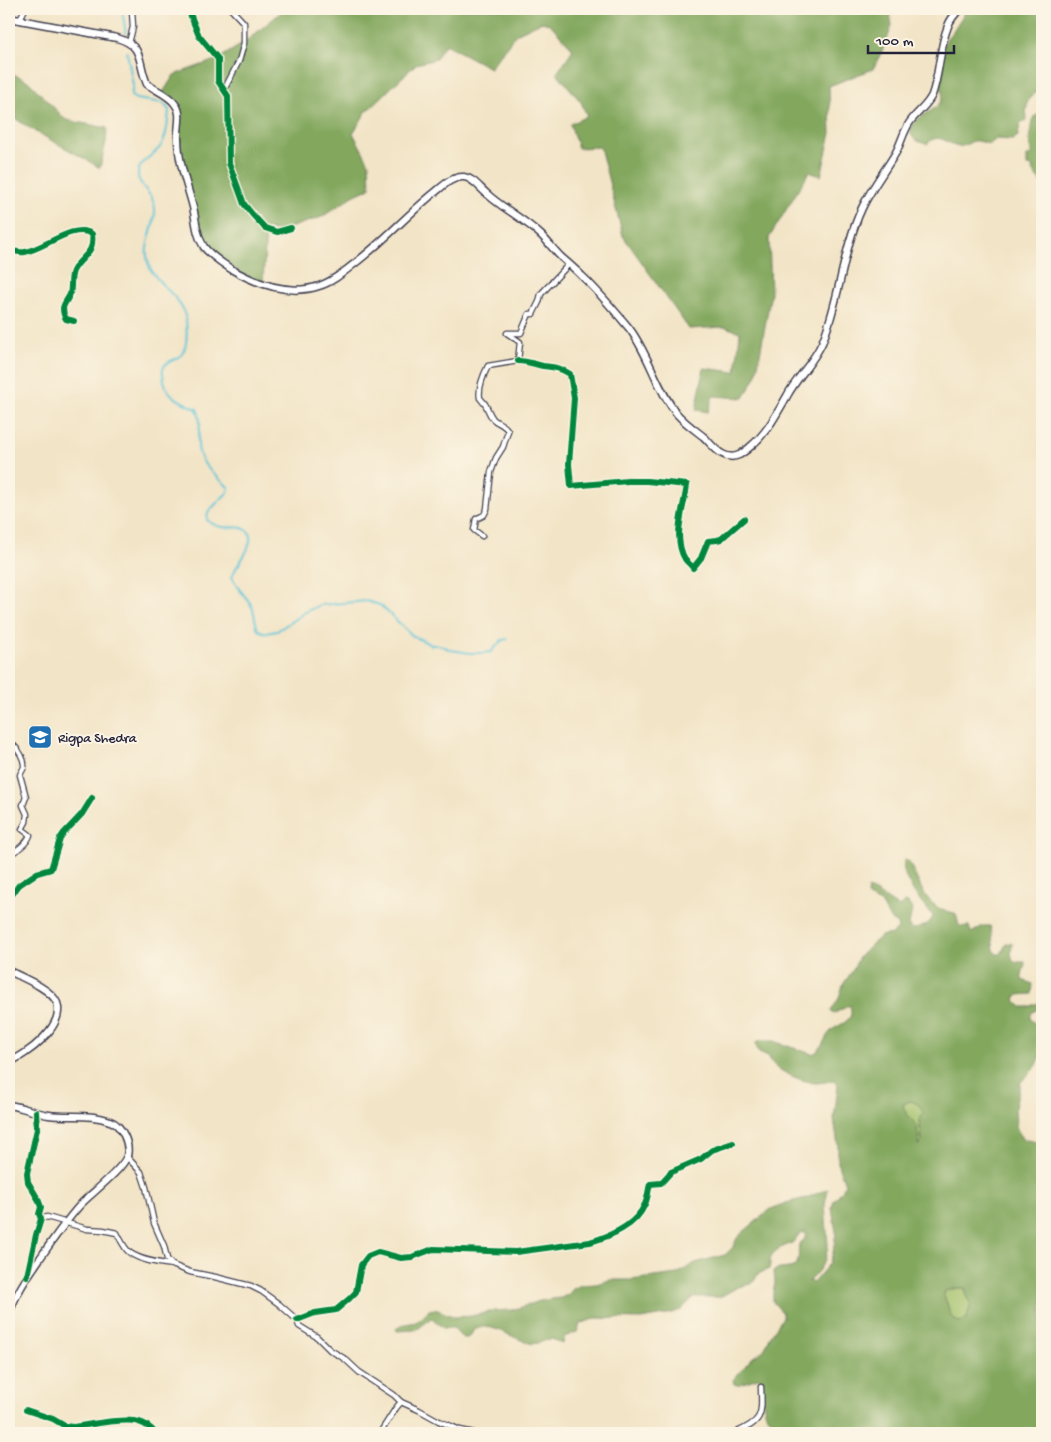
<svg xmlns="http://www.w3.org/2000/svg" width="1051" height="1442" font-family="'Gochi Hand',sans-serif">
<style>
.green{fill:#a3c169;stroke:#627252}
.forest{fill:#82a75d;stroke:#52644c;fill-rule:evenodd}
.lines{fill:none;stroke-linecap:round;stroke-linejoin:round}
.stream{stroke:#5dc5d9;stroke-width:2}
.minor-casing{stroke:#413f50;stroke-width:7}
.secondary-casing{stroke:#413f50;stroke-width:9}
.minor{stroke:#fff;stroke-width:4.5}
.secondary{stroke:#fff;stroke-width:6}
.cycleway-casing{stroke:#fcf5e5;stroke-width:9}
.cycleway{stroke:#00873e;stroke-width:6}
.labels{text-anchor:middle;stroke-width:4;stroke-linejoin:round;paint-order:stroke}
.poi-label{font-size:14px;fill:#22223b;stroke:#fcf5e5;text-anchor:start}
</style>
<rect width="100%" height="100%" fill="#fcf5e5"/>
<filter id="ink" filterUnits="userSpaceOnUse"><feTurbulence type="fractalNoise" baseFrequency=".02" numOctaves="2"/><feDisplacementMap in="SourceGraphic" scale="10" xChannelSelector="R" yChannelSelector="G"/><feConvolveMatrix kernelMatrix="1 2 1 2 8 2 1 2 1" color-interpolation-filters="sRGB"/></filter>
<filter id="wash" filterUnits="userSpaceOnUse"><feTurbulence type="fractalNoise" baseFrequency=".0096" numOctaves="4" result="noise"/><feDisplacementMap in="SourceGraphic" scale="20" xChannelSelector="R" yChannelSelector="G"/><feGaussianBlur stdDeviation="1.12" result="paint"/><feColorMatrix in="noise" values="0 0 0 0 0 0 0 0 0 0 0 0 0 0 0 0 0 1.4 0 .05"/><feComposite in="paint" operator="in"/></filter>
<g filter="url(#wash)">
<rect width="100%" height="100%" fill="#f2e4c6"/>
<!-- green -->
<g class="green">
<path d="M909 1101C917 1101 922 1107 923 1114L919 1120 922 1144 920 1145H918L917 1128 903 1108 904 1104Z"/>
<path d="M957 1288H965L967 1298 971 1304 966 1319 962 1322C951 1322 950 1313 947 1303 945 1298 943 1296 945 1291Z"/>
</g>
<!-- forest -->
<g class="forest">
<path d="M285 9H889L892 25 886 43 873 69 829 86 831 133 821 176 809 172 769 238 771 293 756 376 744 398 713 396 708 412 696 410 704 368 736 372 740 332 725 327 689 329 623 236 600 147 578 148 570 124 587 116 581 102 557 73 573 49 550 24 541 22 516 34 490 68 445 44 436 59 416 64 366 112 353 133 369 163 370 188 353 196 322 217 277 232 266 228 263 284 244 275 205 249 182 172 178 110 162 94 174 75 218 59 244 43Z"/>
<path d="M968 9H1021L1022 12 1026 13 1028 9H1042V76L1039 78 1038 90 1028 100 1026 112 1027 118 1026 121 1020 124 1018 136 1012 140 996 139 990 144C985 144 980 140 974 141 969 142 965 147 959 146 946 144 939 131 927 144 921 143 909 139 911 130 915 113 938 113 942 98 944 92 939 85 939 79 939 71 943 47 946 40 947 37 951 34 953 31 958 23 962 16 968 9Z"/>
<path d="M9 72 28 81 66 120 107 128 106 142 100 168C70 149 37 135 9 114Z"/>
<path d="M1042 112V184L1032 171 1033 167 1027 166V156H1031V151L1029 141 1032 120 1034 117Z"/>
<path d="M905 860 909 862C918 879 923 902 943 910 946 912 951 912 955 913 961 923 954 928 969 926L971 933 983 926H990C994 936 991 945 996 954H1001L1006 944 1012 943V947L1011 953 1013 961 1016 962H1025C1025 968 1021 973 1022 980L1033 984 1032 994 1017 995 1015 1000 1022 1007H1028L1038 1003 1042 1004 1041 1008 1032 1012 1030 1018 1037 1026H1042V1048L1040 1058 1036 1067 1021 1082 1015 1107 1016 1127 1022 1139 1042 1143V1433H762C769 1430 779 1434 782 1424L780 1422C755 1418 768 1393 761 1379L758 1378 737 1385 734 1384 733 1380 752 1358 764 1350 770 1337 783 1317V1313L773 1302V1293L775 1283 774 1271C782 1266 796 1272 798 1260 799 1255 798 1249 799 1244L804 1240 806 1235 804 1232C797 1234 797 1239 792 1243 786 1246 774 1249 771 1257 769 1261 771 1264 769 1269L758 1274 754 1281 750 1284 738 1287 720 1297H694L681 1310 665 1315 641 1319 596 1318 580 1324 577 1332 564 1337 563 1344 552 1339C544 1340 538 1345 529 1343 512 1338 490 1321 474 1329 468 1344 460 1338 454 1328H443L432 1318 419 1328 414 1330 397 1331 396 1329C401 1323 409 1324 416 1322 422 1319 425 1315 429 1310L435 1309 455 1317 471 1316 493 1311 512 1310 543 1300 561 1298 569 1294 573 1289 581 1285 596 1284 610 1280H631L677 1274 695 1263 725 1255 733 1247 737 1238 742 1233 771 1209 786 1203 806 1198 828 1189 825 1204 828 1246 825 1260 819 1270 809 1281 813 1283 829 1264 833 1253 836 1232 832 1208 834 1200 842 1191 845 1184 838 1165V1146L834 1119 838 1085 835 1081C829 1081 822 1083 815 1083 804 1082 779 1072 772 1063 770 1061 770 1058 768 1056L759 1052 755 1044 759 1041H773L812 1054C823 1050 823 1040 830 1032 835 1026 846 1024 850 1017 852 1013 851 1009 850 1005L833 1014 831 1011 838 1000 844 983 853 970 859 957 880 936 892 934 898 929 897 924 890 919 881 903 868 897 867 894 868 889C880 893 888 902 899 907L904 902 908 903 912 909 909 926 912 929C920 929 931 924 933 916 923 904 897 875 905 860ZM909 1101C917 1102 922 1107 923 1114L919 1120 922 1140 920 1145H918C918 1139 918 1133 917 1128 915 1120 902 1113 903 1104ZM957 1288H965L967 1298 971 1304 966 1319 962 1322C951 1322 950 1313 947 1303 945 1298 943 1296 945 1291Z"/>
</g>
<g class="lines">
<!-- stream -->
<g class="stream">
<path d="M123 9 122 11C123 19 126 26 125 34"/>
<path d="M127 52 133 85 131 96 136 99 163 103 169 110C168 122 167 137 160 147 153 157 137 161 138 176 139 187 154 193 155 209 156 230 140 246 150 268 160 288 182 296 186 320 187 330 188 346 182 354 178 359 171 360 166 364 163 367 162 370 163 374 164 396 180 401 197 409 203 424 198 430 198 444 198 465 216 475 229 488L228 492 208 512 207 520C212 524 216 526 222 527 233 529 243 523 251 535 249 555 239 560 232 576 236 590 247 595 252 607 255 614 255 623 258 630L266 633 277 631 307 611 320 605 366 601 380 605 413 636 432 645H440L451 650 470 653H482L491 652 502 640 508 639"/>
</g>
</g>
</g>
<g filter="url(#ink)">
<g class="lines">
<defs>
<g id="minor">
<path d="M188 9 199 36 218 59V81L228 96 229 163 244 204 252 214 265 228 277 232 291 228"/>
<path d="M20 19 25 9"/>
<path d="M129 43 133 27 132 11 133 9"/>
<path d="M224 90 239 61 244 43V23L231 9"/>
<path d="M9 250C14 251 19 253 25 252 44 249 74 222 92 234 95 255 81 255 73 271 70 278 72 286 70 294 68 299 64 303 63 308 63 312 64 316 66 319L74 321"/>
<path d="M518 361C527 361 534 364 543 366 553 367 561 368 570 374L574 398 569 464 571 486 628 481H647L687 485C684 508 672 537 685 559 687 562 691 565 693 568L701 558 708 541 717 540 721 539 744 519"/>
<path d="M482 536 474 530 476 519 484 515 487 509 491 472 496 458 503 447 508 431C505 424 498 424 493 419 489 414 488 409 485 404 484 403 481 399 480 398 478 388 484 374 488 366L518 361 520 342 507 333H521L529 314H533L539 302 541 294 569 264"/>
<path d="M9 740 14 746 9 753"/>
<path d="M9 855C17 850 27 844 30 835L22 829 26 822 27 814 23 805 26 797 20 775C21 772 23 770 24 767 25 760 19 750 14 746"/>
<path d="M9 899 19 885 37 873 51 869 60 839 64 833 82 814 92 798"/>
<path d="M127 1157 141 1172 146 1187 154 1223 164 1246 167 1259 172 1265 190 1272 215 1277 251 1286 261 1291 279 1304 297 1320 299 1326 317 1337 330 1350 345 1359 359 1372 394 1395 401 1402 419 1410 439 1421 460 1430 474 1433"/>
<path d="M41 1219 47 1217 87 1229 103 1230 117 1233C120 1239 123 1245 127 1250 135 1260 160 1263 172 1265"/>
<path d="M28 1274 36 1235 41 1219 39 1214 41 1207 38 1199 28 1182 27 1173 37 1129 36 1112"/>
<path d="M297 1320 315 1313 336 1310 349 1299 356 1292 361 1265 368 1256 378 1252 401 1258 412 1257 433 1249 516 1252 590 1242C611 1236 636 1226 645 1204 648 1198 648 1191 650 1184L661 1183 671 1172 701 1159 712 1150 733 1143"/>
<path d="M26 1410 53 1419 65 1426 73 1427C89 1425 125 1417 139 1422 146 1424 150 1427 155 1433"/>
<path d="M380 1433 396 1408 401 1402"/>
<path d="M735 1433C763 1421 762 1416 761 1387"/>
</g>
<g id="secondary">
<path d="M9 18 117 38C145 46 137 61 147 84 155 90 169 95 175 104 183 113 177 127 178 138 178 162 187 184 193 207 196 220 196 235 204 247 211 256 222 263 231 269 257 284 289 296 319 286 332 282 344 272 354 264 383 242 406 216 433 194 442 187 452 176 464 177 473 178 479 187 486 193 503 209 525 219 542 236 548 242 554 250 561 257 568 263 575 269 582 276 599 292 614 310 629 328 649 354 656 388 677 414 685 423 695 430 704 437 713 446 724 462 739 455 740 455 749 448 750 447 767 433 776 415 787 396 797 377 813 363 822 343 840 300 842 251 862 208 871 189 884 172 895 154 901 144 903 132 910 122 917 112 927 106 932 95 940 73 939 48 948 26 950 20 955 14 960 9"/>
<path d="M9 971C21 977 52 989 57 1003 65 1026 27 1055 9 1062"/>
<path d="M9 1105C22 1107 36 1113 49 1115 69 1118 91 1113 110 1121 122 1125 130 1144 127 1156 123 1169 93 1192 82 1203 67 1219 55 1237 43 1254 30 1273 16 1292 9 1314"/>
</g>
</defs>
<!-- minor casing -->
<use href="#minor" class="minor-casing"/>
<!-- secondary casing -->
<use href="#secondary" class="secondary-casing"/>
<!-- minor -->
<use href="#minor" class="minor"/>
<!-- secondary -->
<use href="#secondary" class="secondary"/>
<defs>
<g id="cycleway">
<path d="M188 9 199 36 218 59V81L228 96 229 163 244 204 252 214 265 228 277 232 291 228"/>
<path d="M9 250C14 251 19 253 25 252 44 249 74 222 92 234 95 255 81 255 73 271 70 278 72 286 70 294 68 299 64 303 63 308 63 312 64 316 66 319L74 321"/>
<path d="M518 361C527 361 534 364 543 366 553 367 561 368 570 374L574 398 569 464 571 486 628 481H647L687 485C684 508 672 537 685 559 687 562 691 565 693 568L701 558 708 541 717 540 721 539 744 519"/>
<path d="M9 899 19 885 37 873 51 869 60 839 64 833 82 814 92 798"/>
<path d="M27 1276 36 1235 41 1219 39 1214 41 1207 38 1199 28 1182 27 1173 37 1129 36 1112"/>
<path d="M297 1320 315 1313 336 1310 349 1299 356 1292 361 1265 368 1256 378 1252 401 1258 412 1257 433 1249 516 1252 590 1242C611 1236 636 1226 645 1204 648 1198 648 1191 650 1184L661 1183 671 1172 701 1159 712 1150 733 1143"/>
<path d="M26 1410 53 1419 65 1426 73 1427C89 1425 125 1417 139 1422 146 1424 150 1427 155 1433"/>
</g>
</defs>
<!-- cycleway casing -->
<use href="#cycleway" class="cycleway-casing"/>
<!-- cycleway -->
<use href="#cycleway" class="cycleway"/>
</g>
</g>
<!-- icons -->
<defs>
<symbol id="university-square" viewBox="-11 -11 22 22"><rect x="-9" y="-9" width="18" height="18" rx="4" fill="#1f6fb2" stroke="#fcf5e5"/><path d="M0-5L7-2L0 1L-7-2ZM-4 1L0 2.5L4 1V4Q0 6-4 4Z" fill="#fff"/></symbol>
</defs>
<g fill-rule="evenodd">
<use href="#university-square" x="26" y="723" width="28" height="28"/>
</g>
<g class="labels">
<!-- poi labels -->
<g class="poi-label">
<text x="58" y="742">Rigpa Shedra</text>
</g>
</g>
<!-- margin -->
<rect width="1051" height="1442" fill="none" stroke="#fcf5e5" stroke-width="30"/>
<!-- scale -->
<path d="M868 45v8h86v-8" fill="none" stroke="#22223b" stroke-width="2.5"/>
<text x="876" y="45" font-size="15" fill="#22223b" stroke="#fcf5e5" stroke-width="4" paint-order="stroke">100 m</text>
</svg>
